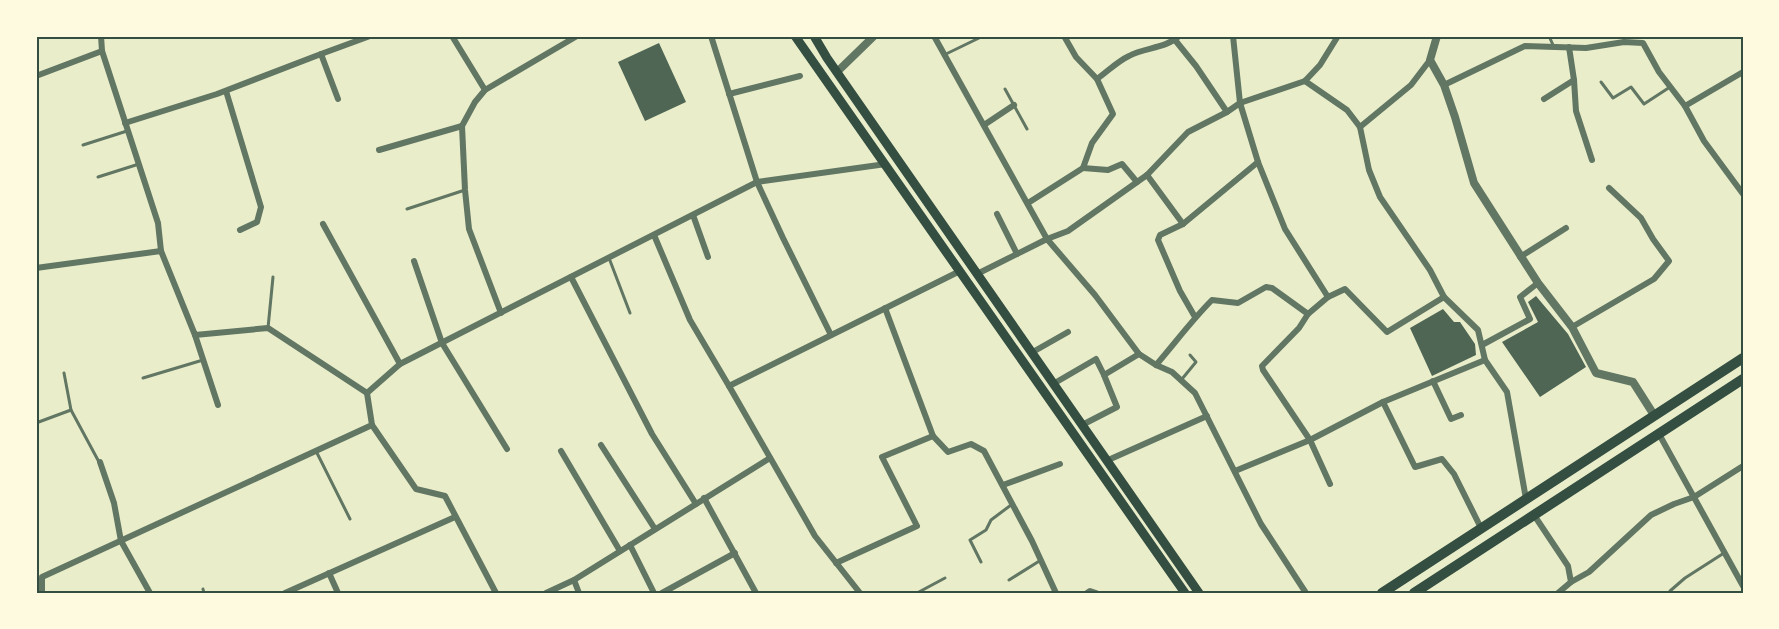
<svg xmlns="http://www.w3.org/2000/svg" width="1779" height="629" font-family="Cabin,sans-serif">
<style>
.building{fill:#4f6655}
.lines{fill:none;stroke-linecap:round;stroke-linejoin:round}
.service{stroke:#617663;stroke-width:3}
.minor{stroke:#617663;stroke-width:6}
.tertiary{stroke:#617663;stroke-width:8}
.secondary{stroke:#344e41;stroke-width:9}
.primary{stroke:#344e41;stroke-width:10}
.neatline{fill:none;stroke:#344e41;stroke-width:2}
</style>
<rect width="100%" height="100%" fill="#e9edc9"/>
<!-- building -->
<g class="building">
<path d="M659 43 686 102 645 121 618 62Z"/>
<path d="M1536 296 1568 334 1586 367 1540 397 1502 342 1538 322 1528 302Z"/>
<path d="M1443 309 1454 322H1460L1475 344 1476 355 1432 376 1410 328Z"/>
</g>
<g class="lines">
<!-- service -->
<g class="service">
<path d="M1549 36 1553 45"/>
<path d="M946 54 979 38"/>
<path d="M1601 82 1613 98 1631 87 1644 104 1670 87"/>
<path d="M1005 89 1027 129"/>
<path d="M83 145 127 131"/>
<path d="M98 177 139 164"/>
<path d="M407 209 465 190"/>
<path d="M609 258 630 313"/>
<path d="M268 328 273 277"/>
<path d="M64 373 71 410 99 462"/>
<path d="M143 378 203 360"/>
<path d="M1182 379 1196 362 1190 355"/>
<path d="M36 423 71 410"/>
<path d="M316 451 350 519"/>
<path d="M981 562 970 540 986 530 991 520 1011 505"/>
<path d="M1009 580 1041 560"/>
<path d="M203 589 204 593"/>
<path d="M1670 591 1685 578 1724 553"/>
<path d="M917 593 945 578"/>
</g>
<!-- minor -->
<g class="minor">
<path d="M101 36 102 51"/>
<path d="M452 36 485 90"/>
<path d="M711 36 757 182 783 238 831 335"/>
<path d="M934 36 1047 239 1095 295 1139 354 1156 365 1172 372 1195 393 1261 524 1306 593"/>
<path d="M1233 36 1240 103 1258 162 1285 229 1328 297 1345 289 1387 332 1444 297 1478 330 1485 360"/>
<path d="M1175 40 1196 66 1227 112"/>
<path d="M1569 47 1574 80 1576 111 1592 160"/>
<path d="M321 54 370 36"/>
<path d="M36 76 102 51 158 223 161 251 195 335 268 328 367 393"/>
<path d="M1097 79C1108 71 1118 61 1129 56 1145 47 1165 49 1179 36"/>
<path d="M1305 81 1347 110 1360 127 1369 170 1380 197 1430 270 1444 297"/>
<path d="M1444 85 1525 46 1586 48 1624 42 1643 43 1659 72 1685 106 1704 141 1743 194"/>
<path d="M226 91 261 207 257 222 240 230"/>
<path d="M729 94 800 76"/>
<path d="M1544 99 1574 80"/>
<path d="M1685 106 1743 72"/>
<path d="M125 123 217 94 321 54 338 99"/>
<path d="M984 125 1014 105"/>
<path d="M1360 127 1411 85 1430 60"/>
<path d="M379 150 462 126"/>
<path d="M1083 168 1108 170 1122 164 1137 182"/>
<path d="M1147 175 1183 224"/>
<path d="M1028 203 1083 168 1092 143 1113 114 1097 79 1076 57 1064 36"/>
<path d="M997 214 1017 254"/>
<path d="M693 215 708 257"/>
<path d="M323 224 400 364"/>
<path d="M654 235 690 320 729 386"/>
<path d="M1520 257 1566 228"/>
<path d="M414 261 442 343 507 449"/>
<path d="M36 268 161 251"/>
<path d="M977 274 1047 239 1068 231 1147 175 1188 132 1227 112 1240 103 1305 81 1320 65 1338 36"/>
<path d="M571 277 652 434 696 504"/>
<path d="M1328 297 1308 314 1299 328 1262 366 1263 370 1310 440 1330 484"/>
<path d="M885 308 933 436 948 452 971 444 984 451 1032 541 1056 593"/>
<path d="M501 313 469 229 465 190 462 126 475 102 485 90 577 36"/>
<path d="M1195 317 1180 291 1158 240 1160 235 1183 224 1258 162"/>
<path d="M1572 327 1654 279 1669 261 1653 239 1641 218 1609 188"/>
<path d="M195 335 218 405"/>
<path d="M1482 345 1530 319 1520 297 1538 283"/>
<path d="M1031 353 1068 332"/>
<path d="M1156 365C1175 343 1192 320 1212 300L1238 303 1266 287 1272 288 1308 314"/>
<path d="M1433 381 1451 419 1461 415"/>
<path d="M1053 384 1096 359 1104 375"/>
<path d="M1383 402 1415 467 1442 459 1454 474 1481 528"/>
<path d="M372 425 416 489 445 496 496 593"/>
<path d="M1082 425 1117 407 1104 375 1139 354"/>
<path d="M1659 434 1743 586"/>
<path d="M601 445 655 529"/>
<path d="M561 451 620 551"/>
<path d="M1106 461 1207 416"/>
<path d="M100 462 114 503 121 541 150 593"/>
<path d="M1235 471 1310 440 1383 402 1485 360 1507 392 1526 499"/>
<path d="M1003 485 1060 464"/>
<path d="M704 498 756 593"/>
<path d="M1534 515 1568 566 1571 582 1558 593"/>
<path d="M630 545 654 593"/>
<path d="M836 563 917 526 882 457 933 436"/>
<path d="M329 573 338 593"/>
<path d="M574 580 579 593"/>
<path d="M1571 582 1589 572 1651 515 1674 504 1694 497 1743 466"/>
<path d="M42 593V577L372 425 367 393 400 364 757 182 886 164"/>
<path d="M285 593 455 517"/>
<path d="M546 593 574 580 770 458"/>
<path d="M662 593 735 553"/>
<path d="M860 593 815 536 729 386 960 271"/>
<path d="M1087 593 1090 591 1096 593"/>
</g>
<!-- tertiary -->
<g class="tertiary">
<path d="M1437 36 1430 60 1444 85 1455 117 1474 183 1538 283 1572 327 1596 373 1633 382 1654 415"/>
<path d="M837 72 874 36"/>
</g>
<!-- secondary -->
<g class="secondary">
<path d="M795 36 1185 593"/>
<path d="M814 36 827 58 1199 593"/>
</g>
<!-- primary -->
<g class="primary">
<path d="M1382 593 1743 358"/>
<path d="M1414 593 1743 379"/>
</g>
</g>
<!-- border -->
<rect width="1779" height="629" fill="none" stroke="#fefae0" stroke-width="75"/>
<rect x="38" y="38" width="1704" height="554" class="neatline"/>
</svg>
